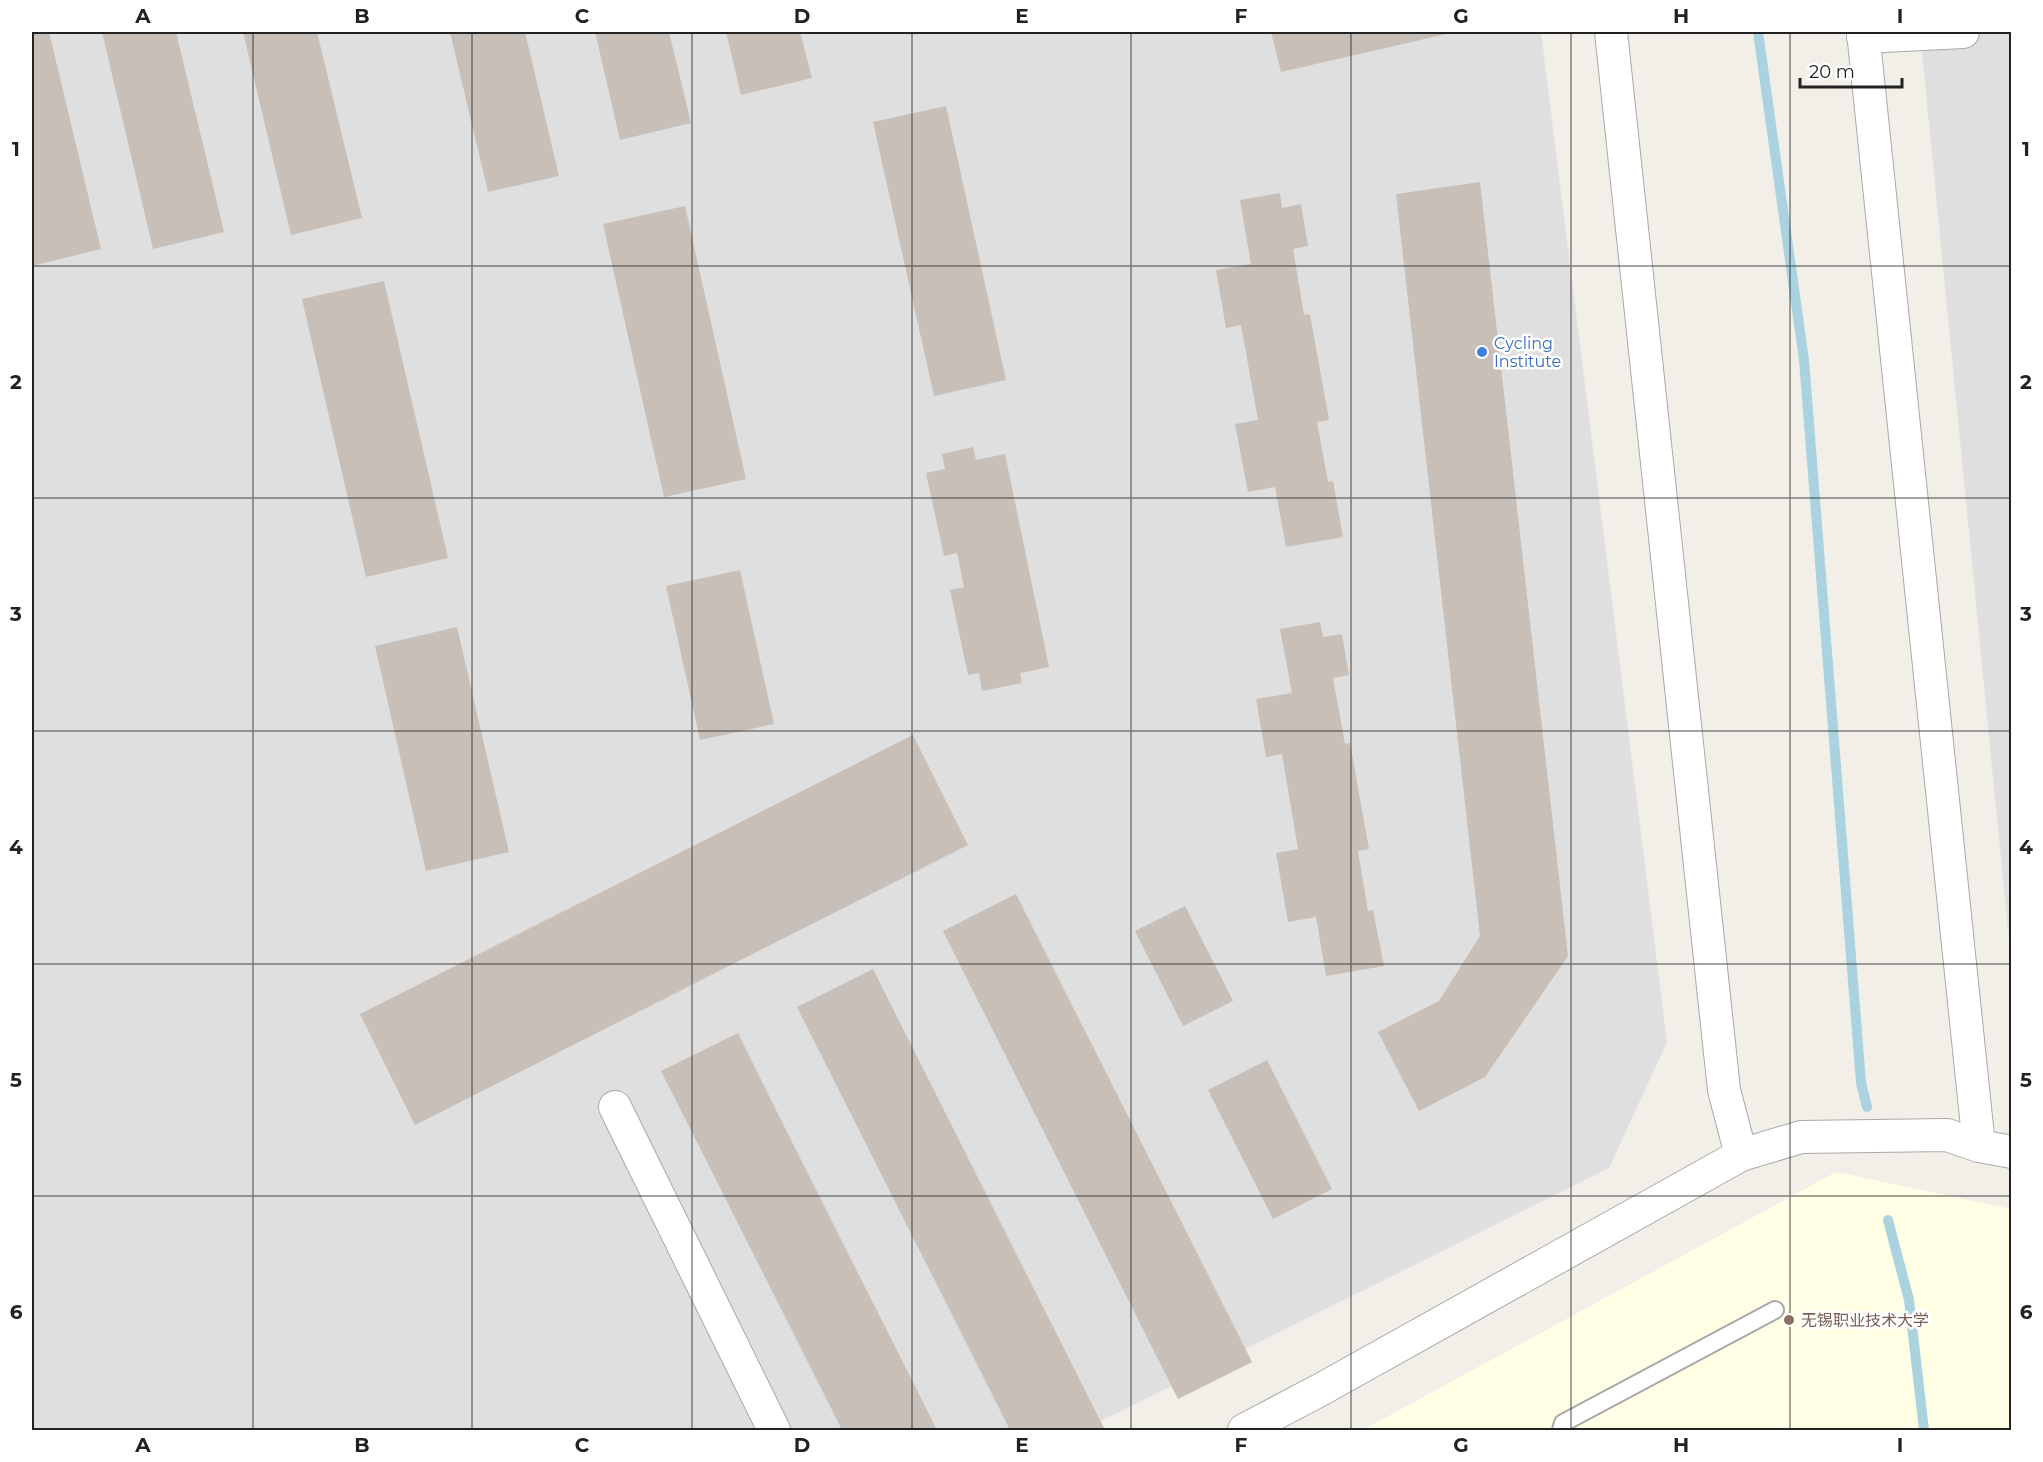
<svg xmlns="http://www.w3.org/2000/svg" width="2043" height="1462" font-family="Montserrat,'Noto Sans SC',sans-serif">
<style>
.residential{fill:#e0dfdf}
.education{fill:#ffffe5}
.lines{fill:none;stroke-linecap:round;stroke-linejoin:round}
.stream{stroke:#aad3df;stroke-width:10}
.building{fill:#c7bfb8}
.lane-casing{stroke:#a9a9a9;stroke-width:20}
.street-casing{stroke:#a9a9a9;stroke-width:34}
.lane{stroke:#fff;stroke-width:16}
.street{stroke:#fff;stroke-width:32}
.grid{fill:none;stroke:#222;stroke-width:1.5;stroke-opacity:0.55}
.shop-dot{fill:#3f7fe0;stroke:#fff;stroke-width:2}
.education-dot{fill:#8d6e63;stroke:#fff;stroke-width:2}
.labels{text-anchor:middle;stroke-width:5;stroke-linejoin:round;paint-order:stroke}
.shop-label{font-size:16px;fill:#366cbe;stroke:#fff;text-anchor:start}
.education-label{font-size:16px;fill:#785e54;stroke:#fff;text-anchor:start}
.neatline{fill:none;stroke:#222;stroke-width:2}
.grid-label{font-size:20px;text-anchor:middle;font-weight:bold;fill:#222}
</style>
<rect width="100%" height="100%" fill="#f2efe9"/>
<!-- residential -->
<g class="residential">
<path d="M32 32H1541L1667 1042 1609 1168 1083 1430H32Z"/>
<path d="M1920 32H2011V961Z"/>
</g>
<!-- education -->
<path class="education" d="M1836 1172 2011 1209V1430H1363Z"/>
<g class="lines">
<!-- stream -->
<g class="stream">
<path d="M1758 32 1804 360 1861 1083 1867 1107"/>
<path d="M1888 1220 1909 1300 1924 1430"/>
</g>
</g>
<!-- building -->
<g class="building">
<path d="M32 32H49L101 249 32 266Z"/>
<path d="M102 32H176L224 232 153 249Z"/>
<path d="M243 32H317L362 218 291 235Z"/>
<path d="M450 32H525L559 176 488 192Z"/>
<path d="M595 32H669L691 123 620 140Z"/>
<path d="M726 32H800L812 78 741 95Z"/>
<path d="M1271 32H1455L1281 72Z"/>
<path d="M946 106 1006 380 934 396 873 122Z"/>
<path d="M1480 182 1568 956 1485 1077 1419 1111 1378 1032 1439 1001 1480 936 1396 194Z"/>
<path d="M1280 193 1282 208 1301 204 1308 246 1293 249 1304 315 1310 314 1329 420 1317 422 1328 482 1333 481 1343 537 1286 547 1275 487 1248 492 1235 424 1258 420 1241 325 1226 328 1216 270 1251 264 1240 200Z"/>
<path d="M685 206 746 479 664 497 603 224Z"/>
<path d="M384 281 448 558 366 577 302 299Z"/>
<path d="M973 447 976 460 1005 454 1049 667 1020 673 1022 683 982 691 979 673 968 675 950 590 964 587 957 553 944 556 926 473 945 469 942 454Z"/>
<path d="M740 570 774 724 700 740 666 586Z"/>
<path d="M1320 622 1323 637 1342 634 1349 675 1333 678 1345 744 1350 743 1369 849 1358 851 1368 911 1373 910 1384 966 1326 976 1316 917 1288 922 1276 853 1298 849 1282 754 1266 757 1256 699 1292 693 1280 629Z"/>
<path d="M457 627 509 852 426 871 375 646Z"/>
<path d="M913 735 968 845 415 1125 360 1014Z"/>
<path d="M1016 894 1252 1362 1178 1399 943 931Z"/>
<path d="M1185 906 1233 1001 1183 1026 1135 931Z"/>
<path d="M873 969 1105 1430H1010L797 1007Z"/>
<path d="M738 1033 779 1116 937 1430H842L703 1154 661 1071Z"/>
<path d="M1267 1060 1332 1189 1273 1219 1208 1090Z"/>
</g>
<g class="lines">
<defs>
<path id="lane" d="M1561 1430 1563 1423 1775 1310"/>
<g id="street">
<path d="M1611 32 1724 1090 1741 1155"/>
<path d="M1863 32 1979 1146 2012 1152"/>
<path d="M1863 37 1963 32"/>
<path d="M615 1107 774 1430"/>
<path d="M1244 1430 1320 1390 1741 1155 1801 1137 1947 1135 1979 1146"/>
</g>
</defs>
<!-- lane casing -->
<use href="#lane" class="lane-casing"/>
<!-- street casing -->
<use href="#street" class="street-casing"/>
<!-- lane -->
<use href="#lane" class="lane"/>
<!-- street -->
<use href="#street" class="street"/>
</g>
<!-- grid -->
<path class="grid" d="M253 32V1430M472 32V1430M692 32V1430M912 32V1430M1131 32V1430M1351 32V1430M1571 32V1430M1790 32V1430M32 266H2012M32 498H2012M32 731H2012M32 964H2012M32 1196H2012"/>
<!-- markers -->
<circle class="shop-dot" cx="1482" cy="352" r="6"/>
<circle class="education-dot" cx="1789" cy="1320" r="6"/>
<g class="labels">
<!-- shop labels -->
<g class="shop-label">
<text x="1494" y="349">Cycling<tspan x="1494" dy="18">Institute</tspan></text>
</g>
<!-- education labels -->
<g class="education-label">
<text x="1801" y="1326">无锡职业技术大学</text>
</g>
</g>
<!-- border -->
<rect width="2043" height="1462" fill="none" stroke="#ffffff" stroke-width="66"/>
<!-- scale -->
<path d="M1800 78v9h102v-9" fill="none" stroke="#222222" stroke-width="3"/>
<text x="1809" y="78" font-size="18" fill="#222222" stroke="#ffffff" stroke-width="4.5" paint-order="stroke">20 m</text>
<rect x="33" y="33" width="1977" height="1396" class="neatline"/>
<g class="grid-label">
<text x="143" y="23">A</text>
<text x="362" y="23">B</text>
<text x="582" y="23">C</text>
<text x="802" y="23">D</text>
<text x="1022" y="23">E</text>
<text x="1241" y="23">F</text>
<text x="1461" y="23">G</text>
<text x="1681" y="23">H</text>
<text x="1900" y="23">I</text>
<text x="16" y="156">1</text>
<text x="2026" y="156">1</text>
<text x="16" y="389">2</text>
<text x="2026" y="389">2</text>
<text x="16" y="621">3</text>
<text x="2026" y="621">3</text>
<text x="16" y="854">4</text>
<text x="2026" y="854">4</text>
<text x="16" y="1087">5</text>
<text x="2026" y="1087">5</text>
<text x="16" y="1319">6</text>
<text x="2026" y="1319">6</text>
<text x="143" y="1452">A</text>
<text x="362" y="1452">B</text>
<text x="582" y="1452">C</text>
<text x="802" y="1452">D</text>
<text x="1022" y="1452">E</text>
<text x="1241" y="1452">F</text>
<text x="1461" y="1452">G</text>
<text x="1681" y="1452">H</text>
<text x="1900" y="1452">I</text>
</g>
</svg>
